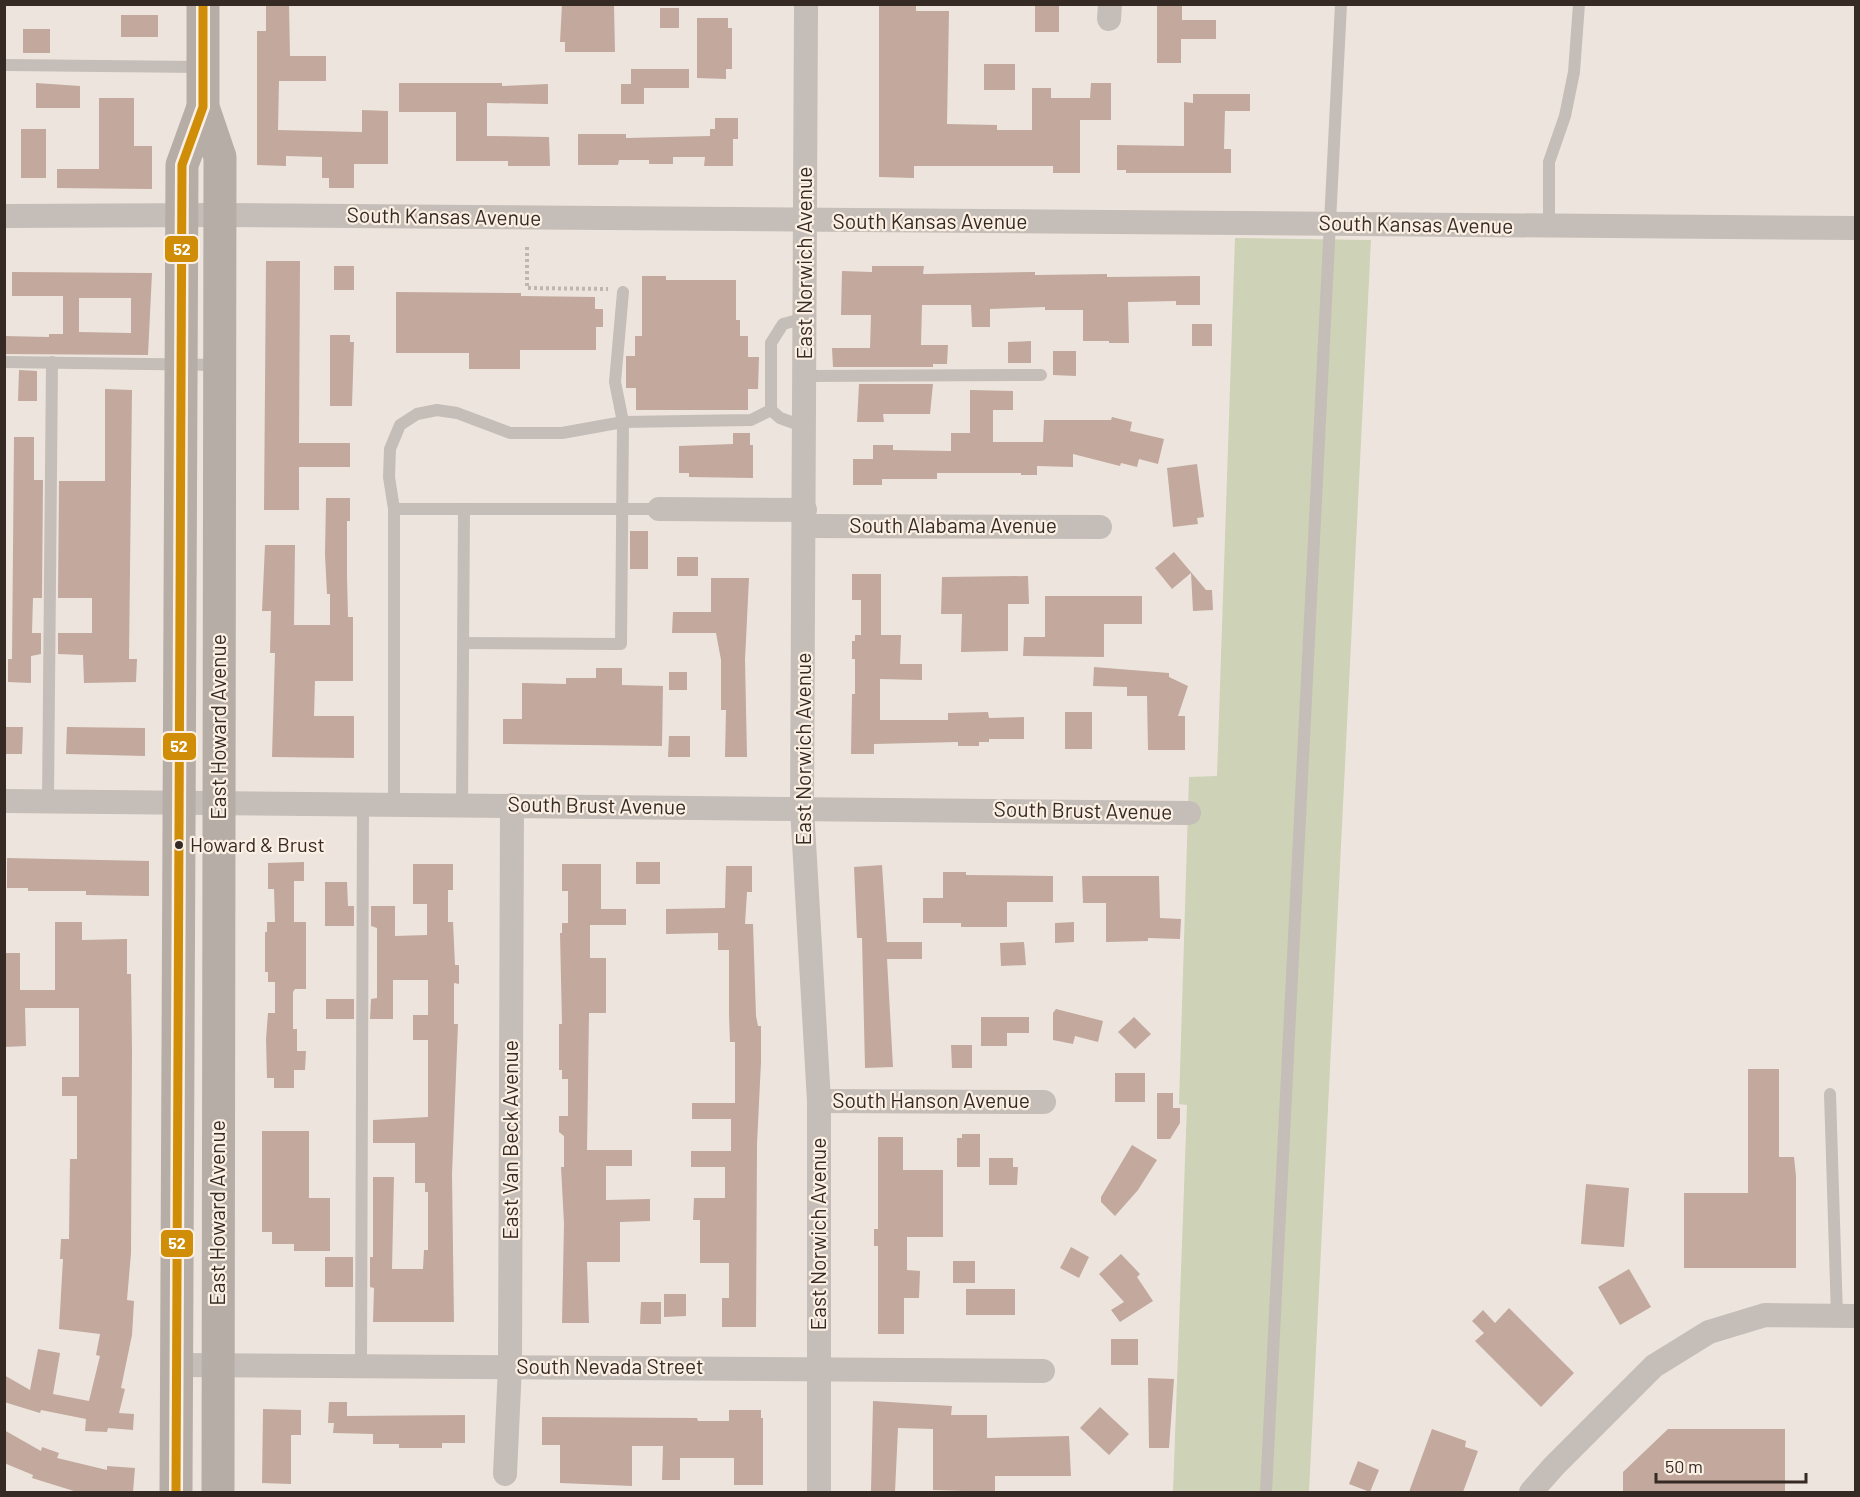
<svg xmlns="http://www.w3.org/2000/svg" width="1860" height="1497" font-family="Barlow,sans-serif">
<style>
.green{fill:#ced2b6}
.building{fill:#c2a89d;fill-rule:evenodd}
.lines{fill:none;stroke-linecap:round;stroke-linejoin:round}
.path{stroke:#beb6af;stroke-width:4;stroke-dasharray:3 3;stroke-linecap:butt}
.lane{stroke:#c5bdb7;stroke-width:12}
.street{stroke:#c5bdb7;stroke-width:24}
.secondary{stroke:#b6ada7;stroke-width:33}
.bus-1-casing{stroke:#fbf0e3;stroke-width:14}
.bus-1{stroke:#d08d07;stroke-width:9}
.bus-dot{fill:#362a25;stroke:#fbf0e3;stroke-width:2}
.labels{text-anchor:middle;stroke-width:4.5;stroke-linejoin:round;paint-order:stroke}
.bus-label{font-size:20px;fill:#362a25;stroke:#fbf0e3;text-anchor:start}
.street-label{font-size:21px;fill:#362a25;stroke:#fbf0e3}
.line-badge{stroke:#fbf0e3;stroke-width:2}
.badge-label{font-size:16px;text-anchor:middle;font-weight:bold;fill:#fff}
</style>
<rect width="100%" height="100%" fill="#ede5dd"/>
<!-- green -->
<path class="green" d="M1235 238 1371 240 1309 1492H1173L1187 1105 1179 1104 1189 777 1217 776Z"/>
<!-- building -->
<g class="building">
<path d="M266 4H289L290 56H326V81H279L278 130 362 132V110L388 111V164H354V188H329V178H322V157L286 156V166L257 165V31H266Z"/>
<path d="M562 4H614L615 52H565V42H560Z"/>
<path d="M879 4H916V11H949L947 124 997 125V130H1032V88H1051V98H1090L1091 83H1111V120H1080V173H1053V166H914V178L879 177Z"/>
<rect x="1035" y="4" width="24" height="28"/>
<path d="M1157 4H1182V20H1216V39H1181V63H1157Z"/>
<rect x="660" y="8" width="19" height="20"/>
<rect x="121" y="15" width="37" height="22"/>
<path d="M697 18H728V28H732V69H726V79L697 78Z"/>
<rect x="23" y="29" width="27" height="24"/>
<rect x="984" y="64" width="31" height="26"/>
<path d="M631 69H689V88H644V104H621V84H631Z"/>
<path d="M36 83 80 86V108H36Z"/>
<path d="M399 83H502V86L548 84V104L487 103V136L549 137 550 166H508V161H456V112H399Z"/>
<path d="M1193 94H1250V111H1225L1224 149H1231V173H1126V170H1117V145L1184 146V102L1193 103Z"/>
<path d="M99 98H134V146H152V189L57 188V169H99Z"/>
<path d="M715 118H738V139H733V166H704L705 157H673V164H649V160H619L618 165H578V134H626V138L710 136V129H715Z"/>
<rect x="21" y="129" width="25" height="49"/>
<path d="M266 261H300L299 443H350V467H299V510H264Z"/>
<rect x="334" y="266" width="20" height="24"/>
<path d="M872 266H924L923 274 1035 272V275L1107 274V277L1200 276V305H1176V301L1128 302 1129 343H1109V341H1083V310H1045V307L990 309V327H972L971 305H922L921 345H948L947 364H933V367H833L832 348H870L871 315H841L842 271 872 272Z"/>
<path d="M12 272 152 273 148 355 4 354V336L49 337V334H63V296H12ZM79 298H131V333L79 332Z"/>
<path d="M642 276H666V280H736V320H740V336H748V357H759L758 389H748V410H636V388H626V356H635V336H642Z"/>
<path d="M396 292 521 293V296L595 297V309H603V327H596V350H520V369H469V353H396Z"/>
<rect x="1192" y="324" width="20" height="22"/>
<path d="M330 335H350V342H354L352 406H330Z"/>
<path d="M1031 341V363H1008V342Z"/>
<path d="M1053 351H1076V376L1053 375Z"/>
<path d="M19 370 37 371V401H18Z"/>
<path d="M859 384H933L930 414H883L884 422H857Z"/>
<path d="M105 389 132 390 129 659H137L136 682 84 683 83 655 58 654V633H92V598H58L59 481H105Z"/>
<path d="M970 390 1013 391V410H993V442H1043L1044 420H1111L1112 417 1132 422 1130 431 1164 439 1158 464 1139 459 1137 467 1121 463 1120 466 1073 454V467L1037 466V475H1021V473H937V479H882V485H853V459H873V445H893V450L951 451V433H970Z"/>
<path d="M733 433H750V445H753V478L689 477V473H679V446L733 444Z"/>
<path d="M14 437H34V480H43L42 598H33L32 633H41V654L31 656V683L8 682V659H12Z"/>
<path d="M1197 464 1204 517 1197 518 1198 524 1173 527 1167 468Z"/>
<path d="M326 498H350V521H347V576L348 617H353V681H315L314 716H354V758L272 757 275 653H270L271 611H262L265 545H295L294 625H330V594H327L325 555Z"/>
<rect x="630" y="531" width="18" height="38"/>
<path d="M1174 552 1206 590H1212L1213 610 1193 611 1191 573 1172 589 1155 568Z"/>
<rect x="677" y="557" width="21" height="19"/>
<path d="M852 574H881V635H901L900 664H922V680L880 679V720H948V713L988 712 989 718 1024 717V739H989V742H979V746H958V742L874 744V754H851L852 694H855V659H852V641H855V635H861V600H852Z"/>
<path d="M1028 576 1029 604H1008V651L961 652 962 614H941L942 577Z"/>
<path d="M711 578H749L745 660 747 757H725L726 710H721V660L716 633H672L673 612H711Z"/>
<path d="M1045 596H1142V624H1104V657L1023 656 1024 637H1045Z"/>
<path d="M1094 667 1169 673V677L1188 686 1178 716H1185V750H1148L1147 696H1127V687L1093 686Z"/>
<path d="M596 668H622V685L663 686 662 746 503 744V719H522V683L566 684V678H596Z"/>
<rect x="669" y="672" width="18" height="18"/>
<rect x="1065" y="712" width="27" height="37"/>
<path d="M4 727H23L22 754H4Z"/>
<path d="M67 727 145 728V756L66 754Z"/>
<path d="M669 736H690V757H668Z"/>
<path d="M7 858 149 861V896L86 895V891H28V888H7Z"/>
<path d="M304 862V881H294V922H306V989H295L293 992V1029H297V1051H306L305 1070H294V1088H274V1078H267L266 1039 268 1013H275V982H268V972H265V932H267V922H275L274 889H268V863Z"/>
<rect x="636" y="862" width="24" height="22"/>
<path d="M413 864H453V890H448V922H453L455 965H459V984L454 983V1024H458L452 1174 454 1322H373L374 1288 370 1287V1257H373V1177H394L392 1269H423L424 1250H428V1192H425V1183H415V1143H373V1120L428 1117V1040H413V1015H428V980H393V1019H370L371 999 377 998V928L371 926V906H395V936L427 935V904H413Z"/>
<path d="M562 864H601V909H626V925H590V958H606V1013H589L587 1150H632V1166H606V1200L650 1199V1221L620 1222V1262H587L589 1323H562L564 1224 561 1167H564V1136L559 1132V1116H568V1079H562V1070H559V1024H562L560 933H562V923H568V891H562Z"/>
<path d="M882 865 887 942H922V959H887L893 1067 865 1068 862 938H857L854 867Z"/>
<path d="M726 866H752V892H747L745 924H753L756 1016 758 1026H761V1062L757 1144 756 1327H722V1298H729V1263H700V1220H693L694 1198H725V1167H691V1151H731V1119H692V1103H735V1042H730L729 1015V950H718V933L666 934V909L725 908Z"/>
<path d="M943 872H966V875L1053 876V902H1007V927H961V923H923V898H943Z"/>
<path d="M1082 876H1159L1160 918 1181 919 1180 939 1148 938V941L1106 942V903H1083Z"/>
<path d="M325 882H347L348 906H354V926H325Z"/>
<path d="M55 922H82V940L127 939V974H131L132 1050 131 1253 127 1300 134 1301 132 1335 121 1388 125 1389 119 1413 134 1414 133 1430 108 1428 107 1432 85 1431 86 1419 41 1410 40 1413 4 1402V1375L30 1390 38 1349 60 1353 53 1394 89 1401 100 1356 96 1355 100 1334 59 1329 63 1259H60L61 1239H69L70 1159H77V1096H62V1077H79V1008H25L26 1046 5 1047V953H20V990H55Z"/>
<path d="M1074 922V942L1055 943V923Z"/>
<path d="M1024 942 1026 965 1001 966 1000 943Z"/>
<rect x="326" y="999" width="28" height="20"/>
<path d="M1056 1009 1103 1021 1098 1042 1075 1036 1073 1044 1053 1040V1013Z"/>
<path d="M981 1017H1029V1033H1007V1046H981Z"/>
<path d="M1134 1017 1151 1034 1135 1049 1118 1032Z"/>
<path d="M951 1045H972V1068H952Z"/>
<path d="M1748 1069H1779V1157H1794L1796 1176V1268H1684V1193H1748Z"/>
<rect x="1115" y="1073" width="30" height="29"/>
<path d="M1157 1093H1173V1108H1180V1123L1170 1139H1157Z"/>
<path d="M262 1131H309V1198H330V1251H294V1244H272V1232H262Z"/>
<path d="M962 1134H980V1167H957V1138H962Z"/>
<path d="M878 1137H903V1170H943V1237H907V1270L920 1271 919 1298H904V1334H878V1246H874V1229H878Z"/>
<path d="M1132 1145 1157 1160 1138 1190 1115 1216 1101 1202V1197Z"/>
<path d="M989 1158H1013V1167H1018L1017 1185H989Z"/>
<path d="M1586 1184 1629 1188 1624 1247 1581 1244Z"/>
<path d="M1071 1247 1089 1257 1079 1278 1060 1268Z"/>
<path d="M1121 1254 1140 1274 1137 1277 1153 1301 1120 1322 1111 1310 1124 1302 1099 1274Z"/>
<rect x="325" y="1257" width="28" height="30"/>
<rect x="953" y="1261" width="22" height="22"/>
<path d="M1629 1269 1651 1307 1620 1325 1598 1287Z"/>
<rect x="966" y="1289" width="49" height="26"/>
<path d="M664 1294H686V1316L664 1317Z"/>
<path d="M641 1302H661V1324H640Z"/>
<path d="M1509 1308 1574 1373 1541 1407 1475 1341 1484 1333 1472 1321 1483 1310 1495 1323Z"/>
<rect x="1111" y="1339" width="27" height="26"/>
<path d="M1148 1378 1174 1379 1169 1448H1149Z"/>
<path d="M873 1401 952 1406 951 1415H987V1438L1069 1436 1071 1476H995V1492L933 1490V1429L898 1428 895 1492H871Z"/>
<path d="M329 1402H347V1416L465 1415V1443H442V1448H399V1444H373V1434L333 1433 334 1423H328Z"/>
<path d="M1100 1407 1129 1434 1109 1455 1080 1428Z"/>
<path d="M263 1409 301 1410V1435H291V1484L262 1483Z"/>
<path d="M729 1410H761V1418H763V1485H734V1458H680V1480H662L663 1446H632V1486L560 1483V1445H542V1417L697 1418 698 1421H729Z"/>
<path d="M1432 1429 1466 1441 1465 1447 1478 1451 1463 1492H1409Z"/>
<path d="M1668 1429H1785V1492H1623V1472Z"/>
<path d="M4 1430 41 1451 42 1447 59 1453 57 1458 107 1470V1466L135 1468 133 1492H77L32 1478 33 1475 4 1463Z"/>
<path d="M1358 1461 1379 1470 1370 1492 1349 1484Z"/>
</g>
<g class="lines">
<!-- path -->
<path class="path" d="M527 247V288L608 289"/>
<!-- lane -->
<g class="lane">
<path d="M4 65 201 67"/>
<path d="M1549 227V162L1565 116 1574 72 1579 4"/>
<path d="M805 318 783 324 771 343V410L780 418 805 427"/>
<path d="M4 362 219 365"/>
<path d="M805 376 1041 375"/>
<path d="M394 509H659"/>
<path d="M463 643 621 644 623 422 615 382 623 292"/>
<path d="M48 800 52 362"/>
<path d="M394 805V509L389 477 390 449 400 425 417 414 437 410 457 413 510 433H562L623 422 751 420 771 410"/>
<path d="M462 805 464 509"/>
<path d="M1830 1094 1837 1316"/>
<path d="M361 1365 363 804"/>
<path d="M1266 1492 1341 4"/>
</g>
<!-- street -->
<g class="street">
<path d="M806 4 802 808 819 1101V1492"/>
<path d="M1109 19 1110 4"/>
<path d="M4 216 220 215 1856 228"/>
<path d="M659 509 805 510"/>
<path d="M805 526 1100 527"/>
<path d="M4 801 1189 813"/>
<path d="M819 1101 1044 1102"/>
<path d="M176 1365 1043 1371"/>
<path d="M505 1474 510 1366 512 805"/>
<path d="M1531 1492 1554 1466 1654 1366 1709 1332 1765 1315 1856 1316"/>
</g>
<!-- secondary -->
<g class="secondary">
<path d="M203 4V107L220 157 218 1492"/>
<path d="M176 1492 182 165 203 107"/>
</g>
<defs>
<path id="bus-1" d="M176 1492 182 165 203 107V4"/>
</defs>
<!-- bus-1 casing -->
<use href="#bus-1" class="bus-1-casing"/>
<!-- bus-1 -->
<use href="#bus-1" class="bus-1"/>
</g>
<!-- markers -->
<circle class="bus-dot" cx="179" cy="845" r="5"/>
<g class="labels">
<!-- bus labels -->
<g class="bus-label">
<text x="190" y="852">Howard &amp; Brust</text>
</g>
<!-- street labels -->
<g class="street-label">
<text transform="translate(444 217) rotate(1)" y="7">South Kansas Avenue</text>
<text x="930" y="229">South Kansas Avenue</text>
<text transform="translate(1416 225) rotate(1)" y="7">South Kansas Avenue</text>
<text transform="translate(805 263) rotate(-90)" y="7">East Norwich Avenue</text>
<text x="953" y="533">South Alabama Avenue</text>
<text transform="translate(219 727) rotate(-90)" y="7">East Howard Avenue</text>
<text transform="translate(804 749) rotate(-90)" y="7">East Norwich Avenue</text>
<text transform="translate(597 806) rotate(1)" y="7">South Brust Avenue</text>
<text transform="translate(1083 811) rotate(1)" y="7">South Brust Avenue</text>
<text x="931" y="1108">South Hanson Avenue</text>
<text transform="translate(511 1140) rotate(-90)" y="7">East Van Beck Avenue</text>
<text transform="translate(218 1213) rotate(-90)" y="7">East Howard Avenue</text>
<text transform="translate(819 1234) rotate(-90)" y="7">East Norwich Avenue</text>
<text x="610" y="1374">South Nevada Street</text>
</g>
</g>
<g class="line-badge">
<rect x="164" y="235" width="35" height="28" rx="6" fill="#d08d07"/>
<rect x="162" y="732" width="35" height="29" rx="6" fill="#d08d07"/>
<rect x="160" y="1229" width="34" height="29" rx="6" fill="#d08d07"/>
</g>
<g class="badge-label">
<text x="182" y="255">52</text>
<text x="179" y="752">52</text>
<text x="177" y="1249">52</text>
</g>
<!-- border -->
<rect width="1860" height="1497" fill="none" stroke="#362a25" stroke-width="12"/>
<!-- scale -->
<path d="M1656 1473v9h150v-9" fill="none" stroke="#362a25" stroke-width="3"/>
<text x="1665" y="1473" font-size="18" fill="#362a25" stroke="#fbf0e3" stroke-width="4.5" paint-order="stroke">50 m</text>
</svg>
